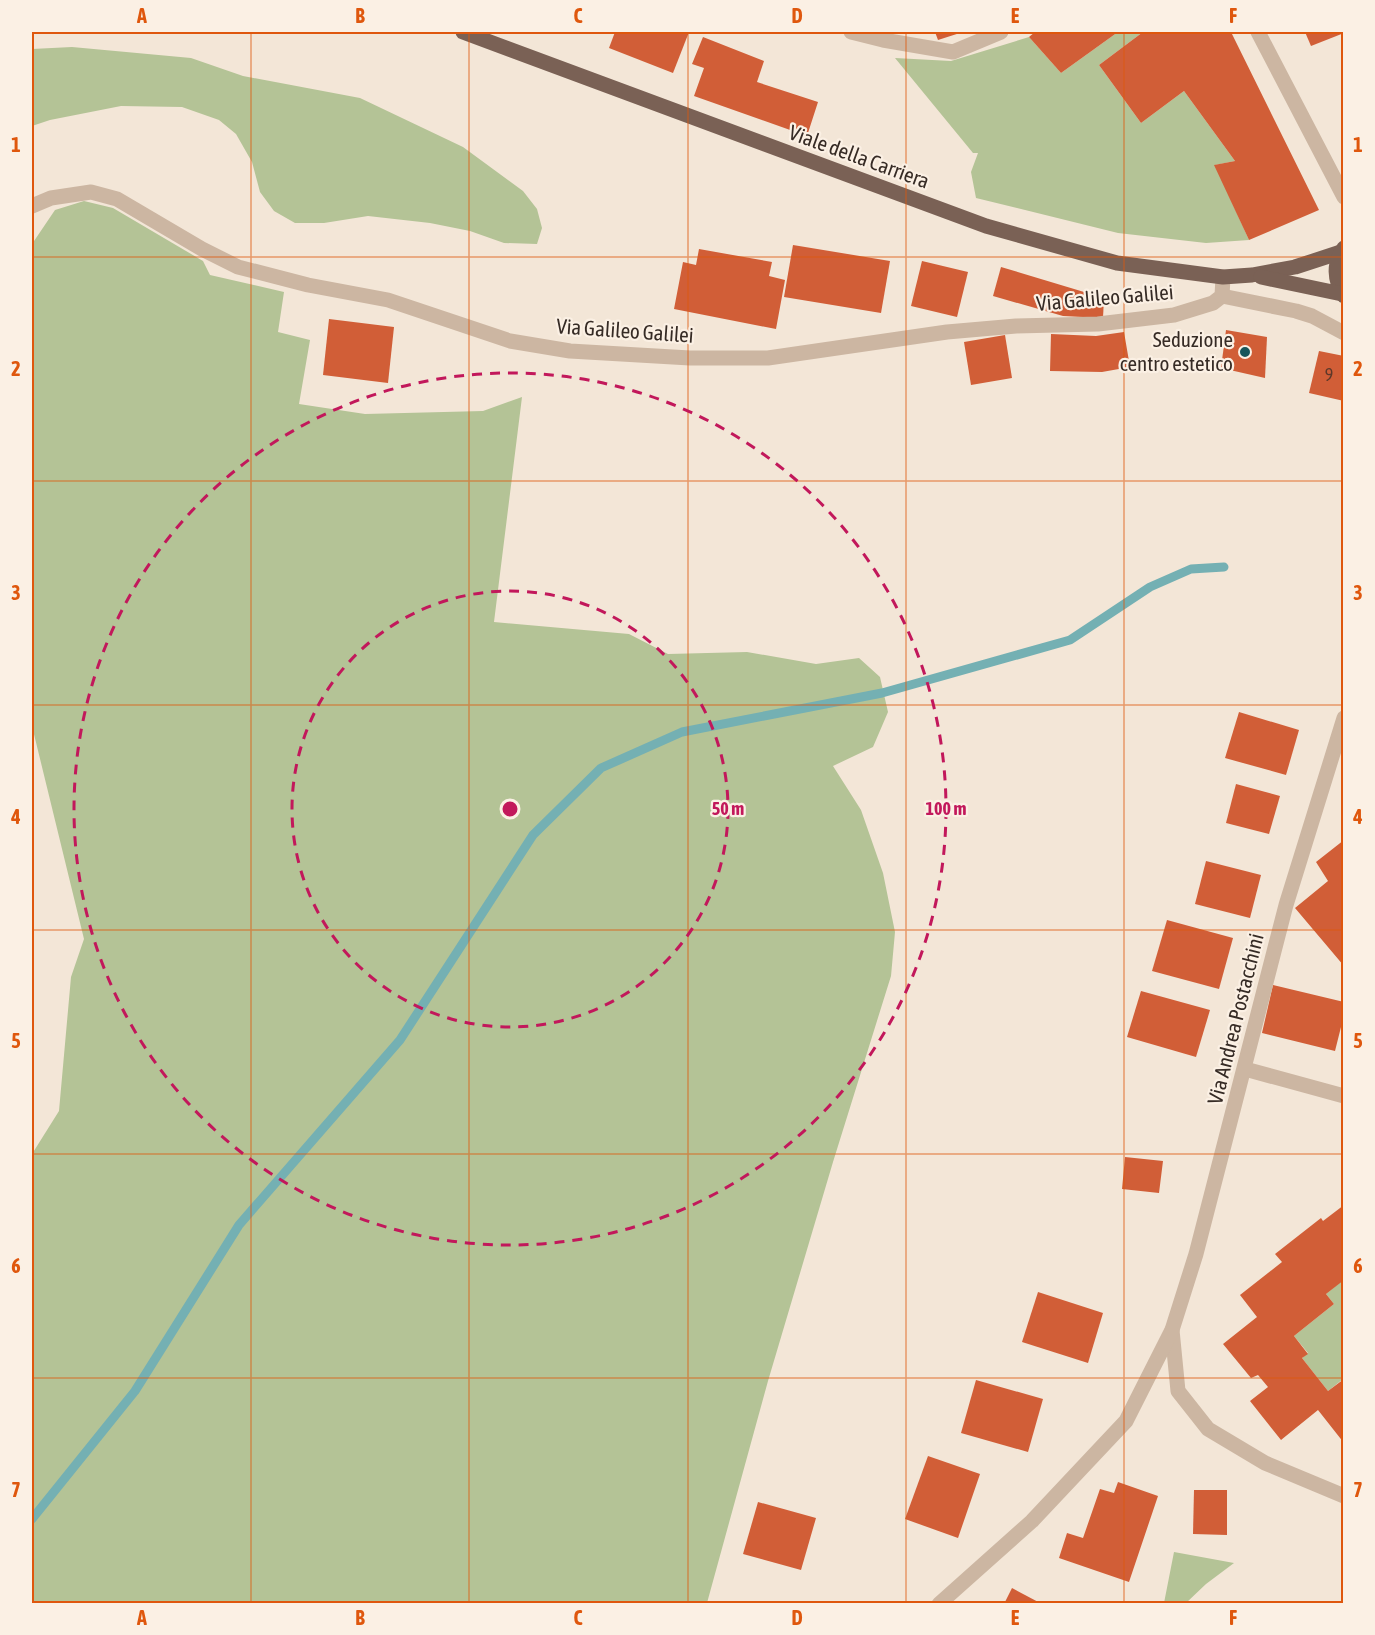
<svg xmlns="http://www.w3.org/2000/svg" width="1375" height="1635" font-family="'Asap Condensed',sans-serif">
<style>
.green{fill:#b4c396}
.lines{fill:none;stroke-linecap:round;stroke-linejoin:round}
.stream{stroke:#74b0b3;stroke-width:9}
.building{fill:#d15e37}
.minor{stroke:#ccb6a2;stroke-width:15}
.major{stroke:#7a6155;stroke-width:15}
.grid{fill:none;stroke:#df570d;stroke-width:1.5;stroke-opacity:0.55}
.ring{fill:none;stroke:#c2185b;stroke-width:3;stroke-dasharray:10 8}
.poi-dot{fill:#17565b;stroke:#fbf0e4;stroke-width:2}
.labels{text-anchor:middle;stroke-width:4.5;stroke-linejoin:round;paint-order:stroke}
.number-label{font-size:18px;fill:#5d382a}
.street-label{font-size:21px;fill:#362b25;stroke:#fbf0e4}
.poi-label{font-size:21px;fill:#362b25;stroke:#fbf0e4;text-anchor:end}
.centre{fill:#c2185b;stroke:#fbf0e4;stroke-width:3}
.ring-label{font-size:18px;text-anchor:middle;font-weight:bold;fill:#c2185b;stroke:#fbf0e4;stroke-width:4.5;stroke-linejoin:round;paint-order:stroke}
.neatline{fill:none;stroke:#df570d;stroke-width:2}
.grid-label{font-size:20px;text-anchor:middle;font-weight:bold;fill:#df570d}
</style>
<rect width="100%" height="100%" fill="#f3e6d7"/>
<!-- green -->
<g class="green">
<path d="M1118 32H1143L1099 65 1141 123 1184 91 1235 161 1215 165 1249 240 1206 243 1118 233 976 198 971 172 978 153H973L895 58 951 61 1029 37 1061 73Z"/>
<path d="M72 47 191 58 243 76 360 98 463 147 523 191 537 209 542 228 537 244 504 243 470 231 430 223 368 216 324 223H295L274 211 260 192 252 162 236 134 219 120 182 107 121 106 50 120 32 126V49Z"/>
<path d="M84 201 113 208 203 261 210 275 284 292 278 332 310 340 299 404 365 414 483 411 522 397 494 622 629 634 668 654 747 652 816 664 859 658 880 677 888 712 873 747 833 766 861 810 883 873 895 932 891 976 833 1162 768 1381 707 1603H32V1154L59 1111 71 977 84 939 32 726V244L55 210Z"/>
<path d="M1343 1280V1379L1328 1391 1302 1358 1308 1353 1294 1336 1334 1304 1326 1294Z"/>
<path d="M1174 1552 1234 1563 1206 1584 1186 1603H1164Z"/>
</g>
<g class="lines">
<!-- stream -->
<path class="stream" d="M32 1519 135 1391 239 1225 400 1040 533 835 601 768 682 732 882 693 1070 640 1150 587 1191 569 1224 567"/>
</g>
<!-- building -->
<g class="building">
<path d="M615 32H689L673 73 609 48Z"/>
<path d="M935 32H963L938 40Z"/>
<path d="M1035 32H1118L1061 73 1029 37Z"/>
<path d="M1143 32H1231L1319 210 1249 240 1214 165 1235 161 1184 91 1141 123 1099 65Z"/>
<path d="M1305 32H1344V33L1311 46Z"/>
<path d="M703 37 764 61 757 82 818 102 807 136 694 96 704 68 692 64Z"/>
<path d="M793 245 890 261 881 313 784 297Z"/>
<path d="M699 249 772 262 769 276 785 280 776 329 674 309 683 262 696 265Z"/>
<path d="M922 261 968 272 957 317 911 306Z"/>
<path d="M1001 267 1104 298 1103 318 1063 316 993 296Z"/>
<path d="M329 319 394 327 388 383 323 375Z"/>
<path d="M1226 330 1267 337 1265 378 1221 368Z"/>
<path d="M1124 332 1130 367 1102 372 1050 371 1051 334 1096 336Z"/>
<path d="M1005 335 1012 378 971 385 964 342Z"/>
<path d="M1319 351 1344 356V401L1309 393Z"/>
<path d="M1239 712 1299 730 1286 775 1225 758Z"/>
<path d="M1236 784 1280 796 1269 834 1226 823Z"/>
<path d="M1344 840V966L1295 908 1328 881 1316 862Z"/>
<path d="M1206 861 1261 875 1250 918 1195 904Z"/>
<path d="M1167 920 1233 938 1219 989 1152 971Z"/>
<path d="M1273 985 1344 1002V1015L1335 1051 1262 1033Z"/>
<path d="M1141 991 1210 1010 1196 1057 1127 1037Z"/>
<path d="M1125 1157 1163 1161 1159 1193 1122 1189Z"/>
<path d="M1344 1205V1280L1326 1294 1334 1304 1294 1336 1308 1354 1302 1358 1328 1391 1344 1379V1443L1318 1410 1281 1440 1250 1401 1268 1387 1258 1375 1251 1378 1223 1344 1257 1317 1240 1295 1282 1262 1275 1254 1321 1218 1323 1221Z"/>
<path d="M1038 1292 1103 1313 1088 1363 1022 1342Z"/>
<path d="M976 1380 1043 1399 1028 1452 961 1433Z"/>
<path d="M928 1456 980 1474 958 1538 905 1519Z"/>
<path d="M1118 1482 1158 1496 1129 1582 1059 1558 1067 1533 1083 1538 1100 1489 1114 1493Z"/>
<path d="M1194 1490H1227V1535L1193 1534Z"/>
<path d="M758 1502 816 1518 801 1570 743 1554Z"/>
<path d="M1012 1588 1042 1604H1004Z"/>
</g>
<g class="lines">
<!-- minor -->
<g class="minor">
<path d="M851 32 883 40 953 52 1001 32"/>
<path d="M1258 32 1344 197"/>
<path d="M32 206 51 198 91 192 117 199 202 249 238 267 308 285 388 300 510 341 570 351 690 358H768L947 332 1016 326 1098 324 1174 315 1213 303 1222 296 1223 277"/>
<path d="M1222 296 1296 311 1312 316 1344 333"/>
<path d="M1245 1069 1344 1096"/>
<path d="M1172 1330 1178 1391 1208 1429 1265 1463 1344 1496"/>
<path d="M939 1604 1032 1521 1126 1421 1172 1330 1196 1254 1286 905 1344 718"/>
</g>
<!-- major -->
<g class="major">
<path d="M463 32 986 226 1117 263 1223 277 1252 275 1295 267 1341 252"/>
<path d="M1344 248C1333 263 1334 280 1344 296"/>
<path d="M1261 277 1342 294"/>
</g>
</g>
<!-- grid -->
<path class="grid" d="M251 32V1604M469 32V1604M688 32V1604M906 32V1604M1124 32V1604M32 257H1344M32 481H1344M32 705H1344M32 930H1344M32 1154H1344M32 1378H1344"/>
<!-- distance rings -->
<g class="ring">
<circle cx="510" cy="809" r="218"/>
<circle cx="510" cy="809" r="436"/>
</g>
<!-- markers -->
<circle class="poi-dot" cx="1245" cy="352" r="6"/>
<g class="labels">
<!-- number labels -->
<g class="number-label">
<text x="1329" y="381">9</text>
</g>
<!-- street labels -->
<g class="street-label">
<text transform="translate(859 157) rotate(20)" y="7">Viale della Carriera</text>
<text transform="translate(1105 298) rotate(-5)" y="7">Via Galileo Galilei</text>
<text transform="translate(625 331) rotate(4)" y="7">Via Galileo Galilei</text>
<text transform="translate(1236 1019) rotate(-76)" y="7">Via Andrea Postacchini</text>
</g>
<!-- poi labels -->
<g class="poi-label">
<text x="1233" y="347">Seduzione<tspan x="1233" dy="24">centro estetico</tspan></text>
</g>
</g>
<circle cx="510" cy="809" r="9" class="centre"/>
<g class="ring-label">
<text x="728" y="815">50 m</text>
<text x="946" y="815">100 m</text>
</g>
<!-- border -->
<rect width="1375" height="1635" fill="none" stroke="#fbf0e4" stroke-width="66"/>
<rect x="33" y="33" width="1309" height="1569" class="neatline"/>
<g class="grid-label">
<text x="142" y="23">A</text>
<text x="360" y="23">B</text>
<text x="578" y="23">C</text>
<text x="797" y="23">D</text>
<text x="1015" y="23">E</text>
<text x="1233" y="23">F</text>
<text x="16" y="152">1</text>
<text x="1358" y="152">1</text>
<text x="16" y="376">2</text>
<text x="1358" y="376">2</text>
<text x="16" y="600">3</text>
<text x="1358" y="600">3</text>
<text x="16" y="824">4</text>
<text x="1358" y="824">4</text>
<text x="16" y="1048">5</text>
<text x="1358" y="1048">5</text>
<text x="16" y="1273">6</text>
<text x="1358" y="1273">6</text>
<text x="16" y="1497">7</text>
<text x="1358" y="1497">7</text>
<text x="142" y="1625">A</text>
<text x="360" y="1625">B</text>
<text x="578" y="1625">C</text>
<text x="797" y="1625">D</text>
<text x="1015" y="1625">E</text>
<text x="1233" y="1625">F</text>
</g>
</svg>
